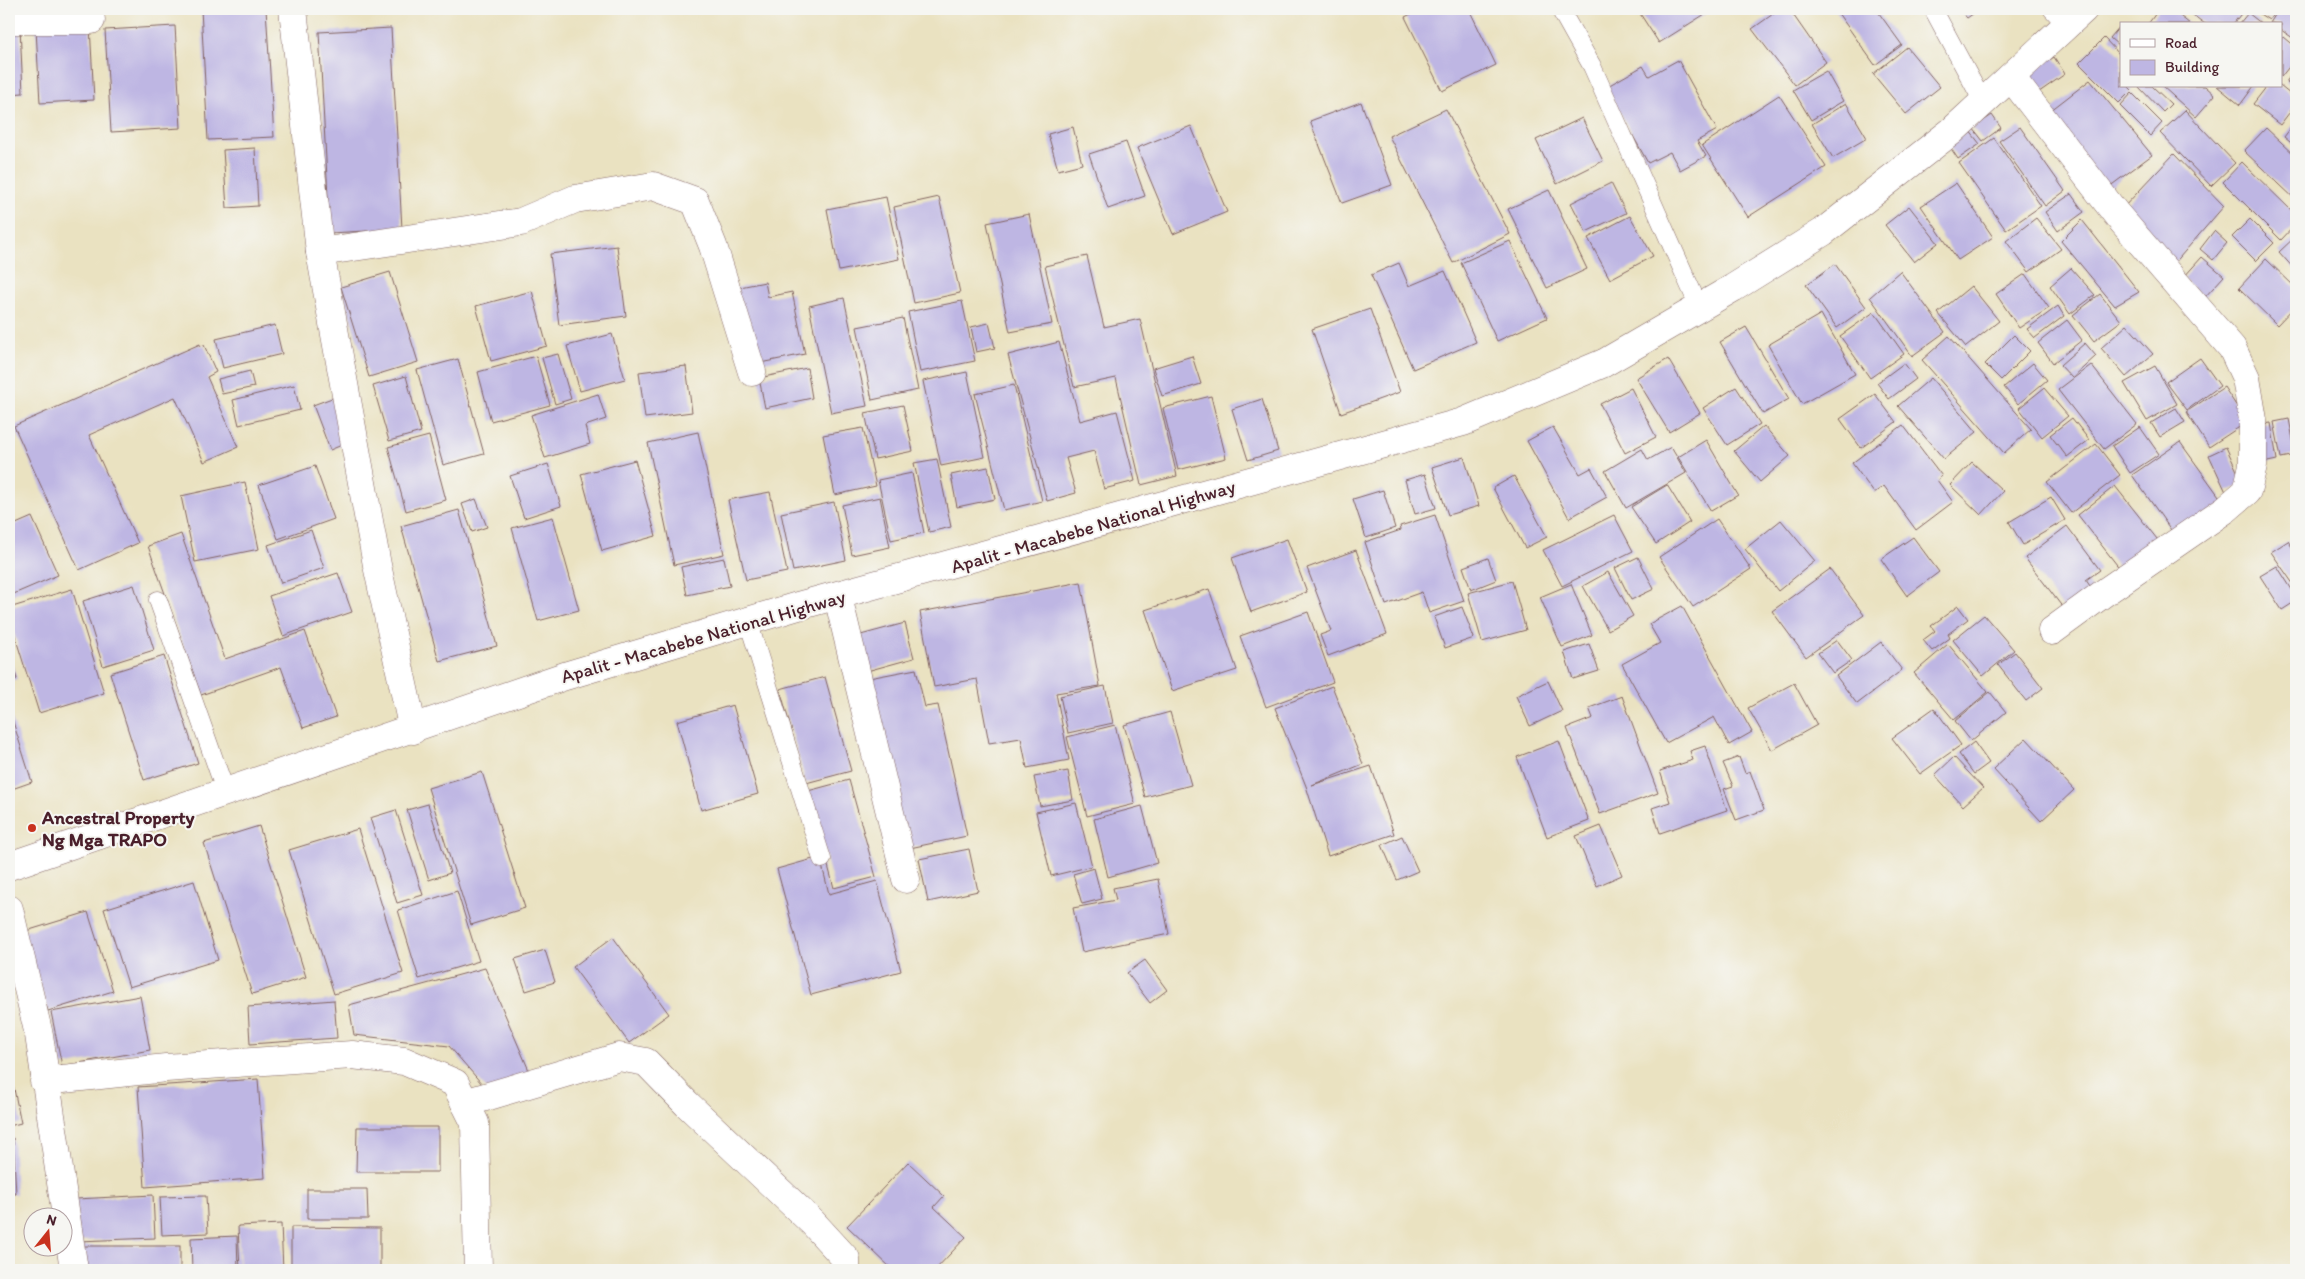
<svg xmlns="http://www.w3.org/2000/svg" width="2305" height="1279" font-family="Itim,sans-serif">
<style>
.building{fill:#beb6e3}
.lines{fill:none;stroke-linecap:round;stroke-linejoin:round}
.service-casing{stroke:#826360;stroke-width:19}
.minor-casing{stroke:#826360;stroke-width:29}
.secondary-casing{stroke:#826360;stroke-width:29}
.service{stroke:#fff;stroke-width:18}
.minor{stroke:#fff;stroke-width:28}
.secondary{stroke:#fff;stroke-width:28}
.poi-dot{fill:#c8321e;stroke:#f6f6f2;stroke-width:2}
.labels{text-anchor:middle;stroke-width:4;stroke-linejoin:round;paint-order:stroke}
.street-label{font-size:19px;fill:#4a1f2b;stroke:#f6f6f2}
.poi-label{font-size:19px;font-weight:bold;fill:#4a1f2b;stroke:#f6f6f2;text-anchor:start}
</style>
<rect width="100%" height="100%" fill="#f6f6f2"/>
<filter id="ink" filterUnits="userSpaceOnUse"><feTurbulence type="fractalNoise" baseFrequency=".02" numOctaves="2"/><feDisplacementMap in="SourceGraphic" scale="10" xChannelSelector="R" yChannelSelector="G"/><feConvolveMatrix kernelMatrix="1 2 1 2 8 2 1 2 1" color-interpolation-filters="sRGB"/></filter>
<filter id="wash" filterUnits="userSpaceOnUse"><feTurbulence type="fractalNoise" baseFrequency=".0096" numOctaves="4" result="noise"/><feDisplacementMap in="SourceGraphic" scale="20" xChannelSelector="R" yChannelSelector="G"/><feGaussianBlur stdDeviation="1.12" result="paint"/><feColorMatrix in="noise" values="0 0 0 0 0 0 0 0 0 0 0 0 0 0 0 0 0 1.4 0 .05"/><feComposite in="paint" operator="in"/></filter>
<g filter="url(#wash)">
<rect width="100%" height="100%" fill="#eae2c1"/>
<g id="blocks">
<!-- building -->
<g class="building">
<path d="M201 9H266L274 137 208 140Z"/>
<path d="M1421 9H1469L1496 65 1442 91 1405 17Z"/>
<path d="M1637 9H1713L1659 43Z"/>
<path d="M1780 9H1789L1826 62 1795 85 1752 29Z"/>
<path d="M1835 9H1876L1902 45 1875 65Z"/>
<path d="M1959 9H1980L1967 18Z"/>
<path d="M2159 9H2171L2190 24H2148Z"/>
<path d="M2185 9H2243L2244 10 2233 24H2205Z"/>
<path d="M2252 9H2277L2269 20Z"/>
<path d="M2279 9H2296V40L2281 30V24L2270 23Z"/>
<path d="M2248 13 2262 24H2239Z"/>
<path d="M2121 25V42L2118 45 2110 38Z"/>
<path d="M90 26 94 100 40 103 36 29Z"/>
<path d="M175 26 181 128 111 132 105 30Z"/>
<path d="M20 27 23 93 9 94V28Z"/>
<path d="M391 28 402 229 330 233 319 32Z"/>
<path d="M2284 37 2296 47V58L2281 77V40Z"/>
<path d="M2104 38 2121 56V86H2128L2132 90 2119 103 2079 63Z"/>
<path d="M1907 47 1940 87 1906 114 1873 74Z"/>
<path d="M2054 57 2065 74 2032 97 2020 81Z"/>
<path d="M1678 60 1717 130 1697 141 1706 156 1680 170 1670 152 1648 163 1606 87 1643 66 1649 76Z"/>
<path d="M2296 68V91L2286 82Z"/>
<path d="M1826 71 1843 101 1811 120 1793 90Z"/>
<path d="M2090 80 2152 155 2105 190 2046 114Z"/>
<path d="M2138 86H2152L2171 104 2163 112Z"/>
<path d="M2162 86H2205L2215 95 2196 117Z"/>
<path d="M2217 86H2254L2240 105Z"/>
<path d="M2267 86H2280L2296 99V104L2280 125 2253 104Z"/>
<path d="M2132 93 2162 123 2150 136 2120 106Z"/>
<path d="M1779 95 1826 167 1748 217 1702 145Z"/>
<path d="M1361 102 1392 185 1342 203 1310 121Z"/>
<path d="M1846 103 1867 138 1833 158 1812 124Z"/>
<path d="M1446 109 1510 234 1453 263 1389 136Z"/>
<path d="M2185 110 2235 163 2211 186 2160 133Z"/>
<path d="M1992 115 2001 128 1983 141 1973 128Z"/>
<path d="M1582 118 1603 161 1557 184 1536 140Z"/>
<path d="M2296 121V147L2284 137Z"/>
<path d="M1191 126 1227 212 1173 234 1137 148Z"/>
<path d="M1073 127 1082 164 1058 170 1048 134Z"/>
<path d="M2020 127 2065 191 2045 206 1999 141Z"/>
<path d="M2266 128 2296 156V200L2244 151Z"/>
<path d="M1969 130 1980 144 1958 159 1948 144Z"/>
<path d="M1994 138 2041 206 2006 230 1959 163Z"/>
<path d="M1126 142 1145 196 1108 209 1089 154Z"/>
<path d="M255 148 258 206 227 208 223 150Z"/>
<path d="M2174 154 2224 206 2173 265 2120 211Z"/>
<path d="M2242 162 2296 215V224L2281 240 2223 182Z"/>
<path d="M1611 183 1626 213 1586 232 1571 203Z"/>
<path d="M1956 183 1993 237 1958 260 1921 206Z"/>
<path d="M1549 190 1587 269 1547 288 1508 209Z"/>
<path d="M2071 194 2084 212 2058 231 2045 212Z"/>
<path d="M886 197 899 259 839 271 827 209Z"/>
<path d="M939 197 960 293 914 303 894 207Z"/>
<path d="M1909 206 1938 243 1914 262 1885 225Z"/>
<path d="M1029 214 1052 324 1010 332 987 223Z"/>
<path d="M1630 216 1653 256 1610 279 1588 238Z"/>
<path d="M2036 218 2061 249 2029 272 2006 241Z"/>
<path d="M2250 219 2274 243 2256 261 2232 237Z"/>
<path d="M2082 220 2139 292 2115 306 2061 241Z"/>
<path d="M2214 231 2227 243 2213 260 2200 249Z"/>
<path d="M2296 236V271L2279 252Z"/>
<path d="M1510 241 1547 318 1497 341 1461 263Z"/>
<path d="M617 246 626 316 559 325 550 254Z"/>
<path d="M1087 256 1104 327 1140 319 1177 476 1141 485 1116 378 1074 387 1045 266Z"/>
<path d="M2202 257 2224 276 2204 298 2183 278Z"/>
<path d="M2266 259 2296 288V305L2277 325 2239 288Z"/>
<path d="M1399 263 1409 286 1445 271 1476 342 1413 369 1371 275Z"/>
<path d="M1835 264 1866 307 1837 328 1806 285Z"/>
<path d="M2071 268 2095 295 2070 314 2050 286Z"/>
<path d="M1900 271 1945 332 1912 356 1870 297Z"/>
<path d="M390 272 418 362 369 377 341 287Z"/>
<path d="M2025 274 2049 308 2019 328 1996 294Z"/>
<path d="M765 282 768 297 792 292 805 354 755 364 735 288Z"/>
<path d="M1971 286 1999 321 1966 347 1938 313Z"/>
<path d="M532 291 547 346 491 361 476 306Z"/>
<path d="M2100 294 2121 321 2094 341 2073 315Z"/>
<path d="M844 298 867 406 831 413 809 306Z"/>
<path d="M962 301 975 361 920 372 908 312Z"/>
<path d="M2058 306 2064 316 2035 338 2027 329Z"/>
<path d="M1370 309 1400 392 1341 413 1312 329Z"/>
<path d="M1874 312 1904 354 1870 378 1840 336Z"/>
<path d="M1821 314 1855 374 1802 404 1768 345Z"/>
<path d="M903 318 918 390 872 400 857 327Z"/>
<path d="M2067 320 2082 340 2053 363 2038 343Z"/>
<path d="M989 323 995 348 976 352 971 327Z"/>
<path d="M275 325 282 354 223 368 216 339Z"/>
<path d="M2127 325 2153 354 2126 377 2101 348Z"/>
<path d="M1746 327 1789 399 1763 414 1720 342Z"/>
<path d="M612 334 625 379 580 391 567 346Z"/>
<path d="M2014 335 2030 351 2001 380 1985 364Z"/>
<path d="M1949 336 2031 429 2004 453 1922 360Z"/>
<path d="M1059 342 1080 421 1117 411 1135 481 1104 489 1094 451 1066 458 1076 493 1047 501 1008 355Z"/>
<path d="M2085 343 2096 356 2072 378 2060 365Z"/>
<path d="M200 344V346L204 345 216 372 207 377 238 447 204 462 175 397 89 435 138 543 79 570 14 426Z"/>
<path d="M558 354 571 399 555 404 542 358Z"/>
<path d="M536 356 550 405 491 421 478 372Z"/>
<path d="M1192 356 1201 384 1162 396 1153 368Z"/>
<path d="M2200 358 2220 386 2187 410 2166 382Z"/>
<path d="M458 359 484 454 443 465 417 370Z"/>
<path d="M1668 359 1700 413 1669 432 1636 378Z"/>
<path d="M1904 363 1916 379 1889 399 1877 383Z"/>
<path d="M2033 363 2047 380 2018 404 2004 387Z"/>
<path d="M2091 365 2137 424 2104 449 2058 390Z"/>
<path d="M686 366 692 412 645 418 639 372Z"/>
<path d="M2155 366 2177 404 2147 421 2124 383Z"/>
<path d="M807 368 812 398 765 408 759 378Z"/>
<path d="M250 371 254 387 222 394 218 379Z"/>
<path d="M967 372 985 457 941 466 923 381Z"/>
<path d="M406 376 421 432 389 441 373 386Z"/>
<path d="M1931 378 1977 432 1944 459 1898 406Z"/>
<path d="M294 385 300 410 239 425 233 400Z"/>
<path d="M1014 385 1042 501 1004 510 975 394Z"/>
<path d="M1736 387 1760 424 1727 445 1703 408Z"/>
<path d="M2224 387 2247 422 2209 447 2186 412Z"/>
<path d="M1631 388 1656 437 1625 453 1600 404Z"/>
<path d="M2044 388 2068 416 2042 437 2019 408Z"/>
<path d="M598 394 606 419 585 426 590 444 545 458 531 415Z"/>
<path d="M1875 394 1896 422 1861 448 1840 419Z"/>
<path d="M1211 396 1226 458 1178 470 1163 408Z"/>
<path d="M332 398 349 442 330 450 313 405Z"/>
<path d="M1262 399 1278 451 1248 460 1232 409Z"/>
<path d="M903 405 913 451 875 459 865 413Z"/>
<path d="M2176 408 2185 422 2160 437 2151 423Z"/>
<path d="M2072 418 2089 440 2067 457 2050 435Z"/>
<path d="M2289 419 2296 455 2281 458 2274 422Z"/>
<path d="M2271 423 2277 460 2263 463 2256 425Z"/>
<path d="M1903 425 1942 476 1937 480 1953 502 1916 530 1884 486 1874 493 1852 463Z"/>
<path d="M1764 426 1790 456 1760 482 1734 451Z"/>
<path d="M1553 427 1580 474 1591 468 1607 497 1569 518 1527 441Z"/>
<path d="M2140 427 2159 454 2130 473 2112 446Z"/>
<path d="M863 428 876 486 835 495 823 435Z"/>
<path d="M698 432 724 554 674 565 648 443Z"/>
<path d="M429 436 446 500 406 511 388 447Z"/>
<path d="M1706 440 1738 495 1711 511 1678 457Z"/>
<path d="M2180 442 2224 503 2176 537 2132 475Z"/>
<path d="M2096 444 2120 475 2071 513 2047 482Z"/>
<path d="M1671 447 1686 473 1626 508 1605 471 1642 449 1648 460Z"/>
<path d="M2226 447 2243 484 2226 492 2209 455Z"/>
<path d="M1464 457 1479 506 1448 515 1432 467Z"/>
<path d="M937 459 951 527 929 532 914 463Z"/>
<path d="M635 460 656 536 602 551 581 474Z"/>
<path d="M1972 462 2003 491 1981 515 1950 485Z"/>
<path d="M548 464 561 506 524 518 510 476Z"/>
<path d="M315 466 334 519 278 539 259 485Z"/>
<path d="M988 467 995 499 957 507 951 475Z"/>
<path d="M912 473 924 533 891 540 878 480Z"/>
<path d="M1425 474 1436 508 1415 514 1405 480Z"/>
<path d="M1514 476 1547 537 1525 548 1493 488Z"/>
<path d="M245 482 259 549 195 562 181 496Z"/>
<path d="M1667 485 1690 522 1656 544 1631 507Z"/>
<path d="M2115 486 2161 544 2124 574 2078 515Z"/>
<path d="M1383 490 1395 528 1366 538 1353 499Z"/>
<path d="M770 492 787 572 746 580 728 500Z"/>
<path d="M880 497 890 547 852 555 842 505Z"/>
<path d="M2051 497 2065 520 2023 545 2009 522Z"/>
<path d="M476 499 487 527 472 532 462 504Z"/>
<path d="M834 502 846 560 793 571 781 513Z"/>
<path d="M459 510 497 646 439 661 401 526Z"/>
<path d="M1435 515 1464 601 1429 613 1422 592 1386 605 1365 542 1401 530 1400 526Z"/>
<path d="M1614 515 1633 551 1562 586 1543 550Z"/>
<path d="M32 517 58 575 9 596V527Z"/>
<path d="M553 517 579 610 538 621 512 528Z"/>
<path d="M1717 519 1751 569 1693 607 1659 557Z"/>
<path d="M1781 520 1815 561 1778 591 1745 549Z"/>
<path d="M2067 526 2100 570 2086 580 2094 592 2067 613 2025 558Z"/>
<path d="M311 530 324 568 281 583 268 545Z"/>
<path d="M181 534 225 659 305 631 336 717 303 728 281 667 201 695 148 546Z"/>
<path d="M1913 537 1939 572 1907 596 1881 559Z"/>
<path d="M1287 539 1307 592 1251 612 1232 558Z"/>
<path d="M2288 541 2296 553V588L2271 552Z"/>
<path d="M1356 550 1387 634 1328 656 1320 635 1331 631 1307 568Z"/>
<path d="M1638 557 1654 589 1631 600 1615 568Z"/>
<path d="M724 558 730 586 687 595 681 567Z"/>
<path d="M1488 558 1496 580 1471 590 1463 567Z"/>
<path d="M2277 566 2296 596V601L2282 610 2260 576Z"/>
<path d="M1830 569 1864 615 1806 657 1772 611Z"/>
<path d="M1608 572 1633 616 1608 630 1583 586Z"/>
<path d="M338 573 352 612 283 636 269 596Z"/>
<path d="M1512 581 1526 630 1482 642 1468 593Z"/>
<path d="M1081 582 1100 686 1056 693 1069 760 1027 768 1021 738 989 743 977 679 934 687 920 612Z"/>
<path d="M1571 584 1592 635 1562 647 1540 597Z"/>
<path d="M134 585 154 650 103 666 83 601Z"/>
<path d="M72 589 104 693 39 713 9 617V608Z"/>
<path d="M1209 589 1237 670 1172 691 1145 610Z"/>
<path d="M1682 606 1752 732 1729 745 1714 717 1666 743 1622 664 1660 643 1649 624Z"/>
<path d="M1958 606 1968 619 1948 634 1950 638 1932 651 1923 640 1935 631 1931 626Z"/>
<path d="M1462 607 1474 638 1445 648 1434 617Z"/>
<path d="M1308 612 1333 682 1266 707 1240 636Z"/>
<path d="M1984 615 2014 650 1983 676 1953 640Z"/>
<path d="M905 623 914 658 867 671 857 636Z"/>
<path d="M1837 640 1852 660 1833 673 1818 653Z"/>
<path d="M1881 642 1902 670 1857 704 1836 676Z"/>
<path d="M1589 644 1599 671 1573 679 1564 652Z"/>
<path d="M1948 644 1988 692 1954 720 1914 673Z"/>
<path d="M2015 652 2043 688 2026 701 1998 665Z"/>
<path d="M9 654 17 679 9 681Z"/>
<path d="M164 656 198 763 144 780 110 673Z"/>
<path d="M916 669 925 707 938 705 967 836 905 849 864 679Z"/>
<path d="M825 677 851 771 806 783 780 689Z"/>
<path d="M1548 681 1562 711 1530 726 1516 696Z"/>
<path d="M1794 683 1817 725 1772 750 1748 708Z"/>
<path d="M1105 686 1113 723 1068 733 1060 696Z"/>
<path d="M1332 686 1363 764 1312 785 1371 766 1394 834 1328 856 1306 786 1275 708Z"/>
<path d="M1990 692 2006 712 1971 741 1955 721Z"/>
<path d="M1622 696 1658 793 1600 814 1567 728 1593 718 1589 708Z"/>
<path d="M733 705 758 794 701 810 677 721Z"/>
<path d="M1934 708 1961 745 1920 774 1892 738Z"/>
<path d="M9 709 32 782 9 790Z"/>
<path d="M1170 712 1191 785 1145 797 1124 725Z"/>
<path d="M1115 725 1135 804 1087 816 1067 737Z"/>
<path d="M2026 738 2074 790 2041 821 1993 769Z"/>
<path d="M1559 741 1589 821 1547 837 1517 757Z"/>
<path d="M1974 742 1989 763 1974 774 1959 754Z"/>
<path d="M1705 746 1727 810 1660 833 1652 808 1670 802 1660 771 1693 760 1690 751Z"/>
<path d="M1739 757 1745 773 1750 771 1764 810 1736 820 1724 789 1733 786 1723 763Z"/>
<path d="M1954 757 1983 788 1963 806 1935 775Z"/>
<path d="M1068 771 1073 800 1040 806 1034 777Z"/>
<path d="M482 772 525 908 471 925 428 788Z"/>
<path d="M849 780 876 877 834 888 808 791Z"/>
<path d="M1076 803 1092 866 1051 876 1036 812Z"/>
<path d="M428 804 450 873 429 880 407 810Z"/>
<path d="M1142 806 1157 863 1108 877 1094 819Z"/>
<path d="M396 810 423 895 397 903 370 818Z"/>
<path d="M259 826 306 977 252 994 204 843Z"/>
<path d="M1601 826 1622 875 1597 886 1576 836Z"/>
<path d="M358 829 403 973 334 994 289 850Z"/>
<path d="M1402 836 1418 871 1397 880 1382 845Z"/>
<path d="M969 849 978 891 928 902 919 859Z"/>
<path d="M820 857 829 894 877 881 901 971 811 995 777 869Z"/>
<path d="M1094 868 1102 899 1082 904 1073 874Z"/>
<path d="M1158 879 1169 934 1082 952 1073 908 1116 900 1113 888Z"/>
<path d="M194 881 218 960 129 987 104 909Z"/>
<path d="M457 891 479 961 419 979 398 910Z"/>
<path d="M88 912 113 991 48 1011 23 932Z"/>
<path d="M613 937 669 1014 629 1043 573 967Z"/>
<path d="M545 950 555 982 526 991 515 959Z"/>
<path d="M1145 960 1167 990 1150 1003 1127 973Z"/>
<path d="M485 968 531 1075 489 1092 449 1046 354 1035 349 1005Z"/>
<path d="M140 996 150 1050 62 1066 51 1012Z"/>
<path d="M334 1000 337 1038 250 1044 248 1007Z"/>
<path d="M258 1079 265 1178 145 1187 138 1087Z"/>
<path d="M13 1084 21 1123 9 1126V1085Z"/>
<path d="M357 1127H438V1172H356Z"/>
<path d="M13 1138 16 1194H9V1139Z"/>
<path d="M908 1162 944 1196 934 1207 966 1237 935 1270H893L847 1226Z"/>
<path d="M307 1189H367L368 1219H307Z"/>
<path d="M153 1195 155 1238 78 1241 76 1199Z"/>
<path d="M206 1196 208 1233 162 1235 160 1197Z"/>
<path d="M281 1224 283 1270H240L238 1226Z"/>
<path d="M291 1227 380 1228V1270H291Z"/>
<path d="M237 1236 238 1270H192L191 1238Z"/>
<rect x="78" y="1246" width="102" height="24"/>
</g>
</g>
</g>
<g filter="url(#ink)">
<use href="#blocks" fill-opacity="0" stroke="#826360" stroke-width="1"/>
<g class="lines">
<defs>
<g id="service">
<path d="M1560 9 1592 66 1699 307"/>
<path d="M1933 9 1983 102"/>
<path d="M2052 9 2067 25"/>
<path d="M158 600 226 793"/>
<path d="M748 621 822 859"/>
</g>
<g id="minor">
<path d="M293 9 320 252 377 565 413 730"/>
<path d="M9 20H91"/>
<path d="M2011 77 2117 215 2232 348 2246 378 2253 420V465L2247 491 2226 509 2108 590 2052 631"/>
<path d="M320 252 521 222 575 199 653 186 695 201 713 246 752 372"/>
<path d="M838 597 906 879"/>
<path d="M9 909 39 1035 74 1270"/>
<path d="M44 1081 166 1068 352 1055 404 1061 455 1083 475 1123 478 1270"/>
<path d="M465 1103 619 1057 646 1062 687 1104 813 1223 846 1259V1270"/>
</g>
<path id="secondary" d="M9 866 565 676 798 606 1463 422 1604 363 1733 288 1823 232 1952 131 2084 9"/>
</defs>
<!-- service casing -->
<use href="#service" class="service-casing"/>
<!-- minor casing -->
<use href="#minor" class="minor-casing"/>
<!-- secondary casing -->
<use href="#secondary" class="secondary-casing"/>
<!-- service -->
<use href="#service" class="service"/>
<!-- minor -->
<use href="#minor" class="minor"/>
<!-- secondary -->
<use href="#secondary" class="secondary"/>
</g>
</g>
<!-- markers -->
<circle class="poi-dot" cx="32" cy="828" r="5"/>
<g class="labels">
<!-- street labels -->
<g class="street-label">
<text transform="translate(1093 526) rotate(-16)" y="7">Apalit - Macabebe National Highway</text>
<text transform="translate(703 636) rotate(-16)" y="7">Apalit - Macabebe National Highway</text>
</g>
<!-- poi labels -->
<g class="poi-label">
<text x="42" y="824">Ancestral Property<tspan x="42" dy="22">Ng Mga TRAPO</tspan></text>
</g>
</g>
<!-- margin -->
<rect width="2305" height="1279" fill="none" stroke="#f6f6f2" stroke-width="30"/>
<!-- legend -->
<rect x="2120" y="22" width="162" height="65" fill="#f6f6f2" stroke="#b1a0a2"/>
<rect x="2130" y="39" width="25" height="8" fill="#ffffff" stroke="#b1a0a2"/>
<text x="2165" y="48" font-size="15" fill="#4a1f2b">Road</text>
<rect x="2130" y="60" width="25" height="15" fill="#beb6e3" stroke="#b1a0a2"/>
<text x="2165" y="72" font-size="15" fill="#4a1f2b">Building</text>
<!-- north arrow -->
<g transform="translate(48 1232) rotate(17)"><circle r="24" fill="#f6f6f2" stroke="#b1a0a2"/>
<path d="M0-4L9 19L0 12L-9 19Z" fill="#c8321e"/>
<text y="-8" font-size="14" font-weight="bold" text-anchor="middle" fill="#4a1f2b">N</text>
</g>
</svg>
